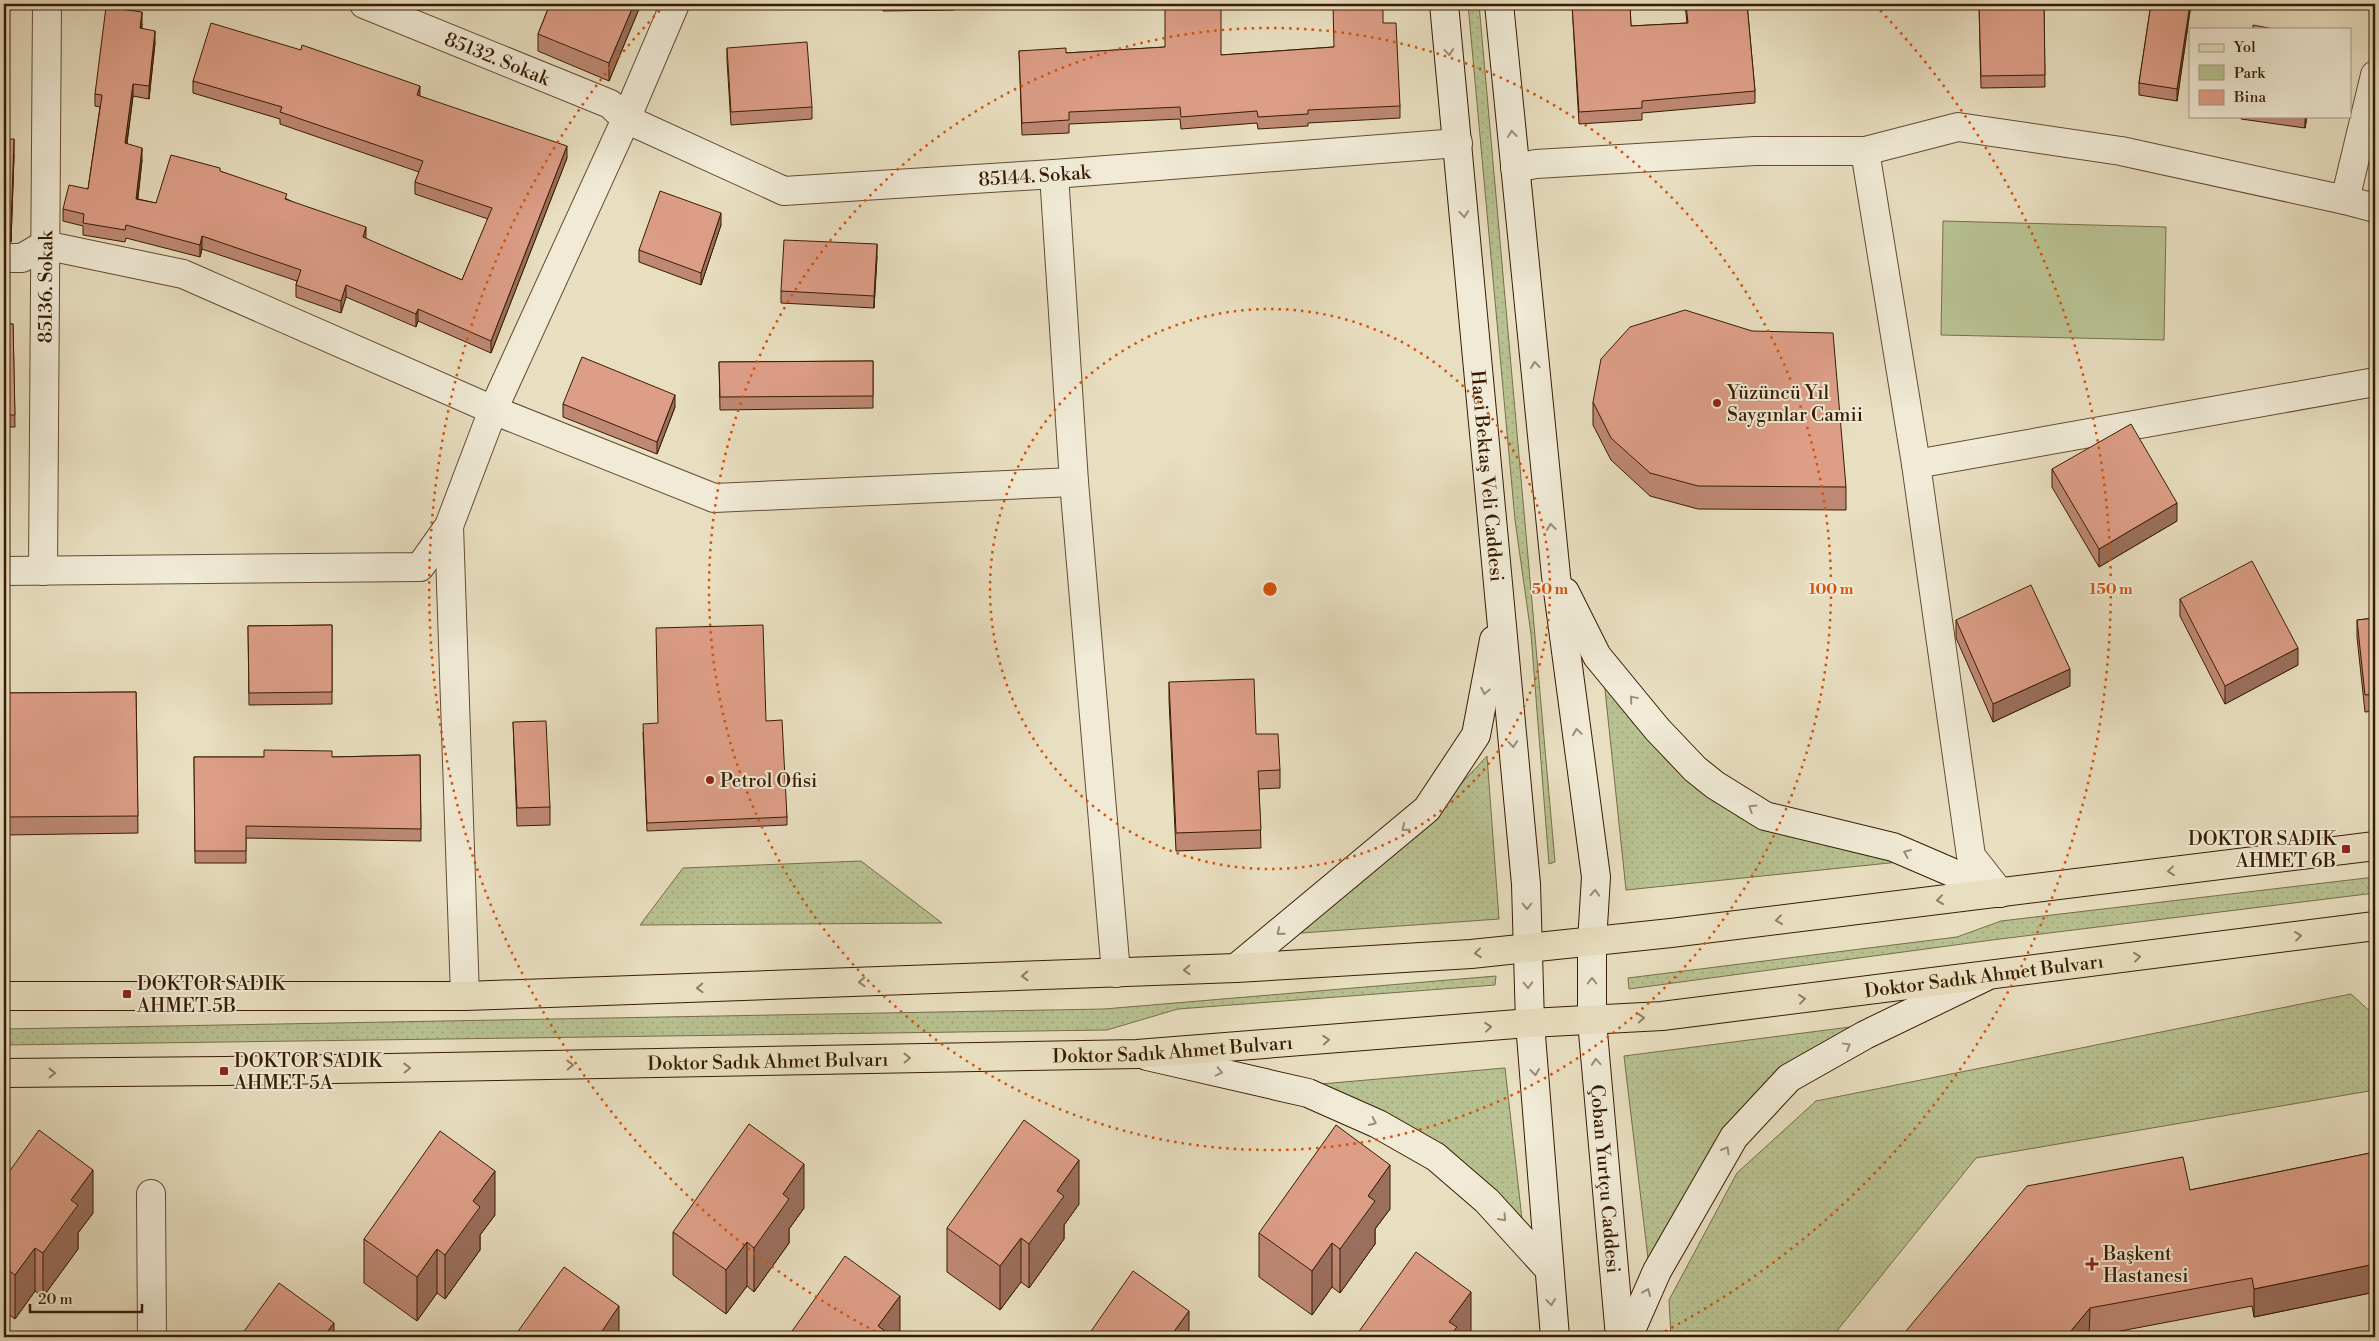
<svg xmlns="http://www.w3.org/2000/svg" width="2379" height="1341" font-family="'Libre Bodoni',serif">
<style>
.green{fill:url(#green-dots);stroke:#786e49}
.pitch{fill:#b8c191;stroke:#786e49}
.lines{fill:none;stroke-linecap:round;stroke-linejoin:round}
.street-casing{stroke:#644c31;stroke-width:30}
.secondary-casing{stroke:#381c01;stroke-width:30}
.primary-casing{stroke:#381c01;stroke-width:30}
.street{stroke:#f0ead6;stroke-width:28}
.secondary{stroke:#f0ead6;stroke-width:28}
.primary{stroke:#e8dec0;stroke-width:28}
.wall{fill:#be8874;stroke:#381c01}
.shaded-wall{fill:#9b6f5e;stroke:#381c01}
.building{fill:#dd9e87;stroke:#381c01}
.oneway{stroke:#9d8d76}
.oneway2{stroke:#907d60}
.ring{fill:none;stroke:#d6530b;stroke-width:2.5;stroke-dasharray:2.5 5}
.poi-dot{fill:#8f2418;stroke:#f0ead6;stroke-width:2}
.labels{text-anchor:middle;stroke-width:4;stroke-linejoin:round;paint-order:stroke}
.street-label{font-size:19px;fill:#381c01;stroke:#f0ead6}
.poi-label{font-size:19px;fill:#381c01;stroke:#f0ead6;text-anchor:start}
.centre{fill:#d6530b;stroke:#f0ead6;stroke-width:2.5}
.ring-label{font-size:15px;text-anchor:middle;font-weight:bold;fill:#d6530b;stroke:#f0ead6;stroke-width:4;stroke-linejoin:round;paint-order:stroke}
</style>
<defs>
<pattern id="green-dots" width="8" height="8" patternUnits="userSpaceOnUse" patternTransform="scale(1.25)"><rect width="8" height="8" fill="#b8c191"/><path d="M2 2h.1M6 6h.1" fill="none" stroke="#9fa57b" stroke-width="1.8" stroke-linecap="round"/></pattern>
</defs>
<rect width="100%" height="100%" fill="#e8dec0"/>
<filter id="stains"><feTurbulence type="fractalNoise" baseFrequency=".004" numOctaves="4"/><feColorMatrix values="0 0 0 0 .2 0 0 0 0 .09 0 0 0 0 .02 0 0 0 .5 -.17"/></filter>
<radialGradient id="worn" r=".72"><stop offset=".6" stop-color="#630" stop-opacity="0"/><stop offset="1" stop-color="#630" stop-opacity=".3"/></radialGradient>
<!-- green -->
<g class="green">
<path d="M1468 4H1479L1555 862 1549 864 1531 634 1515 520Z"/>
<path d="M1604 680 1696 783 1899 862 1626 890Z"/>
<path d="M1487 756 1499 919 1287 934 1400 849Z"/>
<path d="M861 861 942 923 640 925 683 868Z"/>
<path d="M2375 877V893L1992 940 1629 989 1628 978 1957 937 2001 921Z"/>
<path d="M1496 976 1495 985 1178 1009 1107 1030 4 1045V1029L1104 1009Z"/>
<path d="M2351 994 2375 1016V1090L1976 1158 1832 1337H1671L1669 1300 1737 1173 1816 1101Z"/>
<path d="M1858 1026 1780 1075 1649 1267 1624 1056Z"/>
<path d="M1505 1068 1523 1228 1321 1084Z"/>
</g>
<!-- pitch -->
<path class="pitch" d="M1943 221 2166 227 2164 340 1941 335Z"/>
<g class="lines">
<defs>
<g id="street">
<path id="s1" d="M364 4 610 104 626 119 784 191 1054 174 1458 143"/>
<path d="M1865 151 1916 464 1971 856 2000 893"/>
<path d="M1515 168 1536 164 1755 151H1865L1958 127 2121 151 2345 200 2375 75"/>
<path d="M1054 174 1074 482 1116 973"/>
<path d="M2345 200 2375 208"/>
<path d="M4 258H22L44 245 183 274 493 410 714 498 1074 482"/>
<path d="M1916 464 2375 382"/>
<path d="M449 526 465 996"/>
<path d="M4 571 420 567 449 526 493 410 626 119 675 4"/>
<path id="s2" d="M43 571 47 4"/>
<path d="M151 1194 152 1337"/>
</g>
<g id="secondary">
<path id="s3" d="M1444 4 1526 884 1530 1023 1555 1337"/>
<path id="s4" d="M1499 4 1556 576 1596 877 1592 942V1021L1620 1337"/>
<path d="M1565 592 1597 656 1657 729 1695 769 1715 785 1765 816 1893 847 2000 893"/>
<path d="M1236 968 1427 809 1476 735 1494 640"/>
<path d="M1147 1056 1308 1093 1378 1124 1436 1157 1487 1201 1548 1268"/>
<path d="M1628 1337 1657 1271 1734 1137 1789 1078 1865 1035 1985 977"/>
</g>
<g id="primary">
<path d="M4 996H465L1236 968 1471 954 1671 933 2375 846"/>
<path id="s5" d="M4 1073 224 1071 1137 1054 1530 1023 1662 1016 2375 926"/>
</g>
</defs>
<!-- street casing -->
<use href="#street" class="street-casing"/>
<!-- secondary casing -->
<use href="#secondary" class="secondary-casing"/>
<!-- primary casing -->
<use href="#primary" class="primary-casing"/>
<!-- street -->
<use href="#street" class="street"/>
<!-- secondary -->
<use href="#secondary" class="secondary"/>
<!-- primary -->
<use href="#primary" class="primary"/>
</g>
<!-- wall -->
<g class="wall">
<path d="M550 4H641L609 81 538 51V34Z"/>
<path d="M883 4H954V10L883 11Z"/>
<path d="M1572 4H1630L1631 26 1687 23 1685 4H1747L1755 91V103L1642 113V120L1579 124Z"/>
<path d="M1979 4H2044L2045 87 1981 88Z"/>
<path d="M2151 4H2191L2177 101 2139 95V83Z"/>
<path d="M4 6 7 139 14 155 11 242 4 241Z"/>
<path d="M1383 23 1400 106V118L1308 123V126L1258 129 1257 123 1181 129 1180 119 1069 124V133L1022 135 1019 51 1066 53 1165 47 1221 55 1333 47Z"/>
<path d="M142 24V29L155 43 149 99 133 96 127 144 142 160 138 199 156 203 220 171 287 199 366 239 462 280 488 219 415 194V182L419 172 280 124V119L193 93V81L420 96 567 158 491 353 418 321 416 327 346 297 341 313 296 297V285L297 281 202 249 200 257 126 238 125 242 83 235V226L63 221V209L88 189 100 107 95 106V94Z"/>
<path d="M727 48 812 107V119L731 125 727 60Z"/>
<path d="M2241 116H2307L2305 128 2241 119Z"/>
<path d="M721 225 701 285 639 262V250Z"/>
<path d="M877 256 874 308 781 303V291Z"/>
<path d="M4 324H13L15 427H4Z"/>
<path d="M873 361V408L720 410 719 362Z"/>
<path d="M1593 402 1846 487V510L1698 509 1650 496 1611 460 1593 425Z"/>
<path d="M563 404 675 407 657 454 563 417Z"/>
<path d="M2052 469 2177 521 2099 567 2052 487Z"/>
<path d="M2180 599 2298 665 2225 704 2180 616Z"/>
<path d="M2375 618V711L2365 712 2357 637V620Z"/>
<path d="M1956 620 2070 686 1993 722 1956 638Z"/>
<path d="M332 625V704L249 705 248 626Z"/>
<path d="M1169 682 1256 734 1280 770V788L1259 789 1261 848 1176 851 1169 700Z"/>
<path d="M136 692 138 833 4 835V693Z"/>
<path d="M766 721 787 817V825L647 831 643 732Z"/>
<path d="M513 722 550 807V825L517 826Z"/>
<path d="M420 755 421 841 246 838V863H195L194 757H332Z"/>
<path d="M2375 1152V1292L2254 1317 2252 1306 2089 1337H1901L2190 1190Z"/>
<path d="M4 1179 93 1213 78 1233V1249L43 1297 35 1291 15 1319 4 1311Z"/>
<path d="M1079 1204 1064 1225V1239L1029 1288 1021 1282 1000 1310 947 1272V1228Z"/>
<path d="M804 1208 789 1229V1243L754 1292 747 1286 726 1314 673 1275V1232Z"/>
<path d="M1390 1209 1375 1229V1244L1340 1293 1332 1287 1312 1315 1259 1277V1233Z"/>
<path d="M495 1215 480 1235V1250L445 1299 437 1293 417 1321 364 1283V1239Z"/>
</g>
<!-- shaded-wall -->
<g class="shaded-wall">
<path d="M634 4H641L609 81V63Z"/>
<path d="M2190 4H2191L2177 101V89Z"/>
<path d="M142 12V24L140 41V28Z"/>
<path d="M155 31V43L149 99V86Z"/>
<path d="M133 84V96L125 155V143Z"/>
<path d="M420 86V98L417 95Z"/>
<path d="M2305 116H2307L2305 128Z"/>
<path d="M14 139V155L11 242V227Z"/>
<path d="M567 146V158L491 353V341Z"/>
<path d="M142 148V160L136 211V199Z"/>
<path d="M721 213V225L701 285V273Z"/>
<path d="M366 227V239L363 237Z"/>
<path d="M202 236V249L200 257V245Z"/>
<path d="M877 244V256L874 308V296Z"/>
<path d="M346 285V297L341 313V301Z"/>
<path d="M418 309V321L416 327V314Z"/>
<path d="M675 395V407L657 454V442Z"/>
<path d="M2177 503V521L2099 567V549Z"/>
<path d="M2298 648V665L2225 704V686Z"/>
<path d="M2070 669V686L1993 722V704Z"/>
<path d="M1079 1160V1204L1064 1225V1239L1029 1288V1244L1057 1191Z"/>
<path d="M804 1164V1208L789 1229V1243L754 1292V1248L783 1194Z"/>
<path d="M1390 1165V1209L1375 1229V1244L1340 1293V1249L1368 1196Z"/>
<path d="M93 1170V1213L78 1233V1249L43 1297V1253L71 1200Z"/>
<path d="M495 1171V1215L480 1235V1250L445 1299V1255L473 1201Z"/>
<path d="M1021 1238V1282L1000 1310V1266Z"/>
<path d="M747 1242V1286L726 1314V1270Z"/>
<path d="M1332 1243V1287L1312 1315V1271Z"/>
<path d="M35 1248V1291L15 1319V1275Z"/>
<path d="M437 1249V1293L417 1321V1277Z"/>
<path d="M2375 1264V1292L2254 1317V1289Z"/>
<path d="M1471 1292V1336L1470 1337H1449V1322Z"/>
<path d="M900 1296V1337H878V1326Z"/>
<path d="M619 1306V1337H597Z"/>
<path d="M2090 1308 2089 1337H2066Z"/>
<path d="M1189 1311V1337H1170Z"/>
<path d="M334 1323V1337H323Z"/>
</g>
<!-- building -->
<g class="building">
<path d="M550 4H634L609 63 538 34Z"/>
<path d="M1165 4H1221V55L1334 47 1333 4H1383V23H1396L1400 106 1308 110V114L1258 117 1257 111 1181 117 1180 107 1069 112V120L1022 123 1019 51 1066 48V53L1165 47Z"/>
<path d="M1572 4H1630L1631 26 1688 23 1686 4H1747L1755 91 1642 101V108L1579 112Z"/>
<path d="M1979 4H2044L2045 75 1981 76Z"/>
<path d="M2151 4H2190L2177 89 2139 83Z"/>
<path d="M4 6H9L6 139H14L11 227 4 226Z"/>
<path d="M106 7 142 12 140 28 155 31 149 86 133 84 125 143 142 148 136 199 156 203 171 155 220 168V171L287 194 285 199 366 227 363 237 462 280 492 208 415 182 423 161 280 112 282 107 193 81 211 23 301 50 302 45 420 86 417 95 567 146 491 341 418 309 416 314 346 285 341 301 296 285 301 270 202 236 200 245 126 225 125 230 83 223 84 214 63 209 69 185 88 189 102 95 95 94Z"/>
<path d="M2253 25 2274 29H2253Z"/>
<path d="M807 42 812 107 731 112 727 48Z"/>
<path d="M660 191 721 213 701 273 639 250Z"/>
<path d="M784 240 877 244 874 296 781 291Z"/>
<path d="M1685 310 1752 331 1833 333 1846 487 1698 486 1650 473 1611 438 1593 402 1601 359 1630 327Z"/>
<path d="M4 324H13L15 415H4V427Z"/>
<path d="M582 357 675 395 657 442 563 404Z"/>
<path d="M873 361V396L720 397 719 362Z"/>
<path d="M2131 424 2177 503 2099 549 2052 469Z"/>
<path d="M2252 561 2298 648 2225 686 2180 599Z"/>
<path d="M2031 585 2070 669 1993 704 1956 620Z"/>
<path d="M2375 618V694L2365 695 2357 620Z"/>
<path d="M332 625V692L249 693 248 626Z"/>
<path d="M763 625 766 721 782 720 787 817 647 823 643 724 658 723 656 628Z"/>
<path d="M1254 679 1256 734H1278L1280 770 1258 771 1261 830 1176 833 1169 682Z"/>
<path d="M136 692 138 816 4 817V693Z"/>
<path d="M546 721 550 807 517 808 513 722Z"/>
<path d="M264 750 332 751V757L420 755 421 829 246 826V851H195L194 757H264Z"/>
<path d="M1024 1120 1079 1160 1057 1191 1064 1196 1029 1244 1021 1238 1000 1266 947 1228Z"/>
<path d="M749 1124 804 1164 783 1194 789 1199 754 1248 747 1242 726 1270 673 1232Z"/>
<path d="M1336 1125 1390 1165 1368 1196 1375 1201 1340 1249 1332 1243 1312 1271 1259 1233Z"/>
<path d="M39 1130 93 1170 71 1200 78 1205 43 1253 35 1248 15 1275 4 1267V1179Z"/>
<path d="M440 1131 495 1171 473 1201 480 1207 445 1255 437 1249 417 1277 364 1239Z"/>
<path d="M2375 1152V1264L2254 1289 2252 1278 2090 1308 2066 1337H1901L2027 1186 2183 1157 2190 1190Z"/>
<path d="M1416 1252 1471 1292 1449 1322 1457 1327 1449 1337H1355Z"/>
<path d="M845 1256 900 1296 878 1326 885 1331 880 1337H788Z"/>
<path d="M564 1267 619 1306 598 1337H514Z"/>
<path d="M1133 1271 1189 1311 1170 1337H1087Z"/>
<path d="M279 1283 334 1323 323 1337H240Z"/>
</g>
<!-- one-way arrows -->
<defs><path id="oneway-chevron" d="M-2-3.5L2.5 0L-2 3.5" fill="none" stroke-width="1.6" stroke-linecap="round" stroke-linejoin="round" transform="scale(1.25)"/></defs>
<g class="oneway">
<use href="#oneway-chevron" transform="translate(1449 52) rotate(85)"/>
<use href="#oneway-chevron" transform="translate(1512 134) rotate(-96)"/>
<use href="#oneway-chevron" transform="translate(1464 214) rotate(85)"/>
<use href="#oneway-chevron" transform="translate(1535 365) rotate(-96)"/>
<use href="#oneway-chevron" transform="translate(1551 527) rotate(-96)"/>
<use href="#oneway-chevron" transform="translate(1485 691) rotate(101)"/>
<use href="#oneway-chevron" transform="translate(1633 699) rotate(-130)"/>
<use href="#oneway-chevron" transform="translate(1577 732) rotate(-98)"/>
<use href="#oneway-chevron" transform="translate(1513 744) rotate(85)"/>
<use href="#oneway-chevron" transform="translate(1752 808) rotate(-148)"/>
<use href="#oneway-chevron" transform="translate(1405 828) rotate(140)"/>
<use href="#oneway-chevron" transform="translate(1907 853) rotate(-157)"/>
<use href="#oneway-chevron" transform="translate(1595 893) rotate(-87)"/>
<use href="#oneway-chevron" transform="translate(1527 906) rotate(90)"/>
<use href="#oneway-chevron" transform="translate(1280 932) rotate(141)"/>
<use href="#oneway-chevron" transform="translate(1592 981) rotate(-90)"/>
<use href="#oneway-chevron" transform="translate(1528 985) rotate(88)"/>
<use href="#oneway-chevron" transform="translate(1847 1046) rotate(-29)"/>
<use href="#oneway-chevron" transform="translate(1596 1062) rotate(-95)"/>
<use href="#oneway-chevron" transform="translate(1219 1072) rotate(13)"/>
<use href="#oneway-chevron" transform="translate(1535 1072) rotate(84)"/>
<use href="#oneway-chevron" transform="translate(1373 1122) rotate(25)"/>
<use href="#oneway-chevron" transform="translate(1726 1150) rotate(-60)"/>
<use href="#oneway-chevron" transform="translate(1503 1218) rotate(48)"/>
<use href="#oneway-chevron" transform="translate(1647 1292) rotate(-67)"/>
<use href="#oneway-chevron" transform="translate(1551 1302) rotate(84)"/>
</g>
<g class="oneway2">
<use href="#oneway-chevron" transform="translate(2171 871) rotate(173)"/>
<use href="#oneway-chevron" transform="translate(1940 900) rotate(173)"/>
<use href="#oneway-chevron" transform="translate(1779 920) rotate(173)"/>
<use href="#oneway-chevron" transform="translate(2298 936) rotate(-7)"/>
<use href="#oneway-chevron" transform="translate(1478 953) rotate(174)"/>
<use href="#oneway-chevron" transform="translate(2137 957) rotate(-7)"/>
<use href="#oneway-chevron" transform="translate(1187 970) rotate(178)"/>
<use href="#oneway-chevron" transform="translate(1025 976) rotate(178)"/>
<use href="#oneway-chevron" transform="translate(862 982) rotate(178)"/>
<use href="#oneway-chevron" transform="translate(700 988) rotate(178)"/>
<use href="#oneway-chevron" transform="translate(1802 999) rotate(-7)"/>
<use href="#oneway-chevron" transform="translate(1641 1018) rotate(-4)"/>
<use href="#oneway-chevron" transform="translate(1488 1027) rotate(-6)"/>
<use href="#oneway-chevron" transform="translate(1326 1040) rotate(-4)"/>
<use href="#oneway-chevron" transform="translate(907 1058) rotate(-1)"/>
<use href="#oneway-chevron" transform="translate(570 1065) rotate(-1)"/>
<use href="#oneway-chevron" transform="translate(407 1068) rotate(-1)"/>
<use href="#oneway-chevron" transform="translate(52 1073)"/>
</g>
<!-- distance rings -->
<g class="ring">
<circle cx="1270" cy="589" r="280"/>
<circle cx="1270" cy="589" r="561"/>
<path d="M882 1335A841 841 0 0 1 665 5M1875 5A841 841 0 0 1 1658 1335"/>
</g>
<!-- markers -->
<g class="poi-dot">
<circle cx="1717" cy="403" r="5"/>
<circle cx="710" cy="780" r="5"/>
<rect x="2341" y="844" width="10" height="10" rx="2.5"/>
<rect x="122" y="989" width="10" height="10" rx="2.5"/>
<rect x="219" y="1066" width="10" height="10" rx="2.5"/>
<path d="M2089.5 1256.5h5v5h5v5h-5v5h-5v-5h-5v-5h5z"/>
</g>
<g class="labels">
<!-- street labels -->
<g class="street-label">
<text dy="7" stroke="none"><textPath href="#s1" startOffset="144">85132. Sokak</textPath></text>
<text dy="7" stroke="none"><textPath href="#s1" startOffset="712">85144. Sokak</textPath></text>
<text dy="7" stroke="none"><textPath href="#s2" startOffset="284">85136. Sokak</textPath></text>
<text dy="7" stroke="none"><textPath href="#s3" startOffset="474">Haci Bektaş Veli Caddesi</textPath></text>
<text dy="7" stroke="none"><textPath href="#s5" startOffset="1984">Doktor Sadık Ahmet Bulvarı</textPath></text>
<text dy="7" stroke="none"><textPath href="#s5" startOffset="1169">Doktor Sadık Ahmet Bulvarı</textPath></text>
<text dy="7" stroke="none"><textPath href="#s5" startOffset="764">Doktor Sadık Ahmet Bulvarı</textPath></text>
<text dy="7" stroke="none"><textPath href="#s4" startOffset="1181">Çoban Yurtçu Caddesi</textPath></text>
</g>
<!-- poi labels -->
<g class="poi-label">
<text x="1727" y="399">Yüzüncü Yıl<tspan x="1727" dy="22">Saygınlar Camii</tspan></text>
<text x="720" y="787">Petrol Ofisi</text>
<text x="2336" y="845" text-anchor="end">DOKTOR SADIK<tspan x="2336" dy="22">AHMET 6B</tspan></text>
<text x="137" y="990">DOKTOR SADIK<tspan x="137" dy="22">AHMET 5B</tspan></text>
<text x="234" y="1067">DOKTOR SADIK<tspan x="234" dy="22">AHMET 5A</tspan></text>
<text x="2103" y="1260">Başkent<tspan x="2103" dy="22">Hastanesi</tspan></text>
</g>
</g>
<circle cx="1270" cy="589" r="8" class="centre"/>
<g class="ring-label">
<text x="1550" y="594">50 m</text>
<text x="1831" y="594">100 m</text>
<text x="2111" y="594">150 m</text>
</g>
<!-- margin -->
<rect width="2379" height="1341" fill="none" stroke="#e8dec0" stroke-width="20"/>
<rect x="5" y="5" width="2369" height="1331" fill="none" stroke="#381c01" stroke-width="2.5"/>
<rect x="10" y="10" width="2359" height="1321" fill="none" stroke="#381c01"/>
<!-- legend -->
<rect x="2189" y="28" width="162" height="90" fill="#f0ead6" stroke="#a69881"/>
<rect x="2199" y="44" width="25" height="8" fill="#e8dec0" stroke="#a69881"/>
<text x="2234" y="52" font-size="15" fill="#381c01">Yol</text>
<rect x="2199" y="65" width="25" height="15" fill="#b8c191" stroke="#a69881"/>
<text x="2234" y="78" font-size="15" fill="#381c01">Park</text>
<rect x="2199" y="90" width="25" height="15" fill="#dd9e87" stroke="#a69881"/>
<text x="2234" y="102" font-size="15" fill="#381c01">Bina</text>
<!-- scale -->
<path d="M30 1304v8h112v-8" fill="none" stroke="#381c01" stroke-width="2.5"/>
<text x="38" y="1304" font-size="15" fill="#381c01" stroke="#f0ead6" stroke-width="4" paint-order="stroke">20 m</text>
<rect width="100%" height="100%" filter="url(#stains)"/>
<rect width="100%" height="100%" fill="url(#worn)"/>
</svg>
